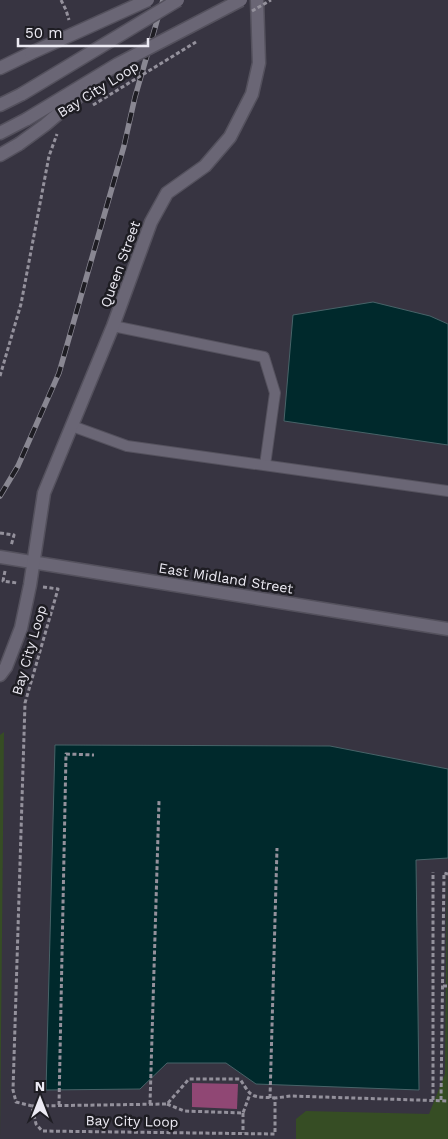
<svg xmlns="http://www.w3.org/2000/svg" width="448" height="1139" font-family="'Work Sans',sans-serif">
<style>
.green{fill:#364d24}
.water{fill:#00292c;stroke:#476368}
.building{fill:#904774}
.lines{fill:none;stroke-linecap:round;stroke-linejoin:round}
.lane-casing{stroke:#54515d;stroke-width:12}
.street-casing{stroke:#54515d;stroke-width:15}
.secondary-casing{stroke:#54515d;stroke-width:15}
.path{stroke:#94919c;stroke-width:3;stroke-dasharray:4 2.5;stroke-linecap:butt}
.lane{stroke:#6a6675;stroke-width:10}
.street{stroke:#6a6675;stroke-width:12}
.secondary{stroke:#6a6675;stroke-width:12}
.rail-casing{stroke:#898792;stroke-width:5.5}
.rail{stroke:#1e1d23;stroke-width:4;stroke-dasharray:11;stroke-linecap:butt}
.secondary-bridge-casing{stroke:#54515d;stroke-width:15;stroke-linecap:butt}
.path-bridge{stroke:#94919c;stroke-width:3;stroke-dasharray:4 2.5;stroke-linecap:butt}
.secondary-bridge{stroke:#6a6675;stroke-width:12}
.labels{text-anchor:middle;stroke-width:5;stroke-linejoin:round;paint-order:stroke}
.street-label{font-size:14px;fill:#eceaf3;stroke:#1e1d23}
</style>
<rect width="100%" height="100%" fill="#373441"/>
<!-- green -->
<g class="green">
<path d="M4 732 0 1139V735Z"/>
<path d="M447 869 448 1139H296V1119L306 1111 429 1114 445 1074Z"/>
</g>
<!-- water -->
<g class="water">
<path d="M373 302 430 316 448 324V445L284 421 293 315Z"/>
<path d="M55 745 330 746 448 769V858L416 860 419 1090 256 1084 226 1063H167L140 1089 46 1090Z"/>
</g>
<!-- building -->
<path class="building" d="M192 1083 238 1084 237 1109 192 1107Z"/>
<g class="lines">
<defs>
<g id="lane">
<path d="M113 326 264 357 275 393 265 465"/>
<path d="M72 426 127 446 448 491"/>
</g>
<g id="street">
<path d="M0 557 448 629"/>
<path d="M0 675 6 667 21 628 30 585 44 493 113 326 151 222 167 193 205 166 230 137 252 94 259 63 257 0"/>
</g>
<g id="secondary">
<path d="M0 68 31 53"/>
<path d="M0 105 22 94"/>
<path d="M0 133 27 119"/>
<path d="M0 155 19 144"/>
</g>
</defs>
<!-- lane casing -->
<use href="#lane" class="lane-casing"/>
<!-- street casing -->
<use href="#street" class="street-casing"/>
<!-- secondary casing -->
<use href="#secondary" class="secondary-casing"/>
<!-- path -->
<g class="path">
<path d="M61 0 66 10 69 20"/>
<path d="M0 376 21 304 49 156 57 134"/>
<path d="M0 533 14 535 11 546"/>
<path d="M5 571 3 581 17 583"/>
<path d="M43 587 58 589 25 703 13 1090 16 1102 32 1106 36 1124 42 1131 275 1134V1098L291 1096 448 1101"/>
<path d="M443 986H448"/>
<path d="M270 1098 277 848"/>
<path d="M433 1100V872"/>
<path d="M441 1100 444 873 448 874"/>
<path d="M150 1104 159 801"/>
<path d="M167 1104 184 1111 243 1113 250 1094"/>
<path d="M59 1105 66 754 94 755"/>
<path d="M32 1106 167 1104 189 1079H240C253 1100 252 1096 275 1098"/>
<path d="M243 1113V1133"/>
</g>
<!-- lane -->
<use href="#lane" class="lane"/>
<!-- street -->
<use href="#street" class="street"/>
<!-- secondary -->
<use href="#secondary" class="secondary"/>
<defs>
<path id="rail" d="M0 496 18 466 59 373 124 146 135 97 163 0"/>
</defs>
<!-- rail casing -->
<use href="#rail" class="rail-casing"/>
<!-- rail -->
<use href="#rail" class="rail"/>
<defs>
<g id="secondary-bridge">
<path d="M31 53 148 0"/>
<path d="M22 94 178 0"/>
<path d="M27 119 118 64 241 0"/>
<path d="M19 144 45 125 85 91"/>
</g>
</defs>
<!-- secondary-bridge casing -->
<use href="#secondary-bridge" class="secondary-bridge-casing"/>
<!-- path-bridge -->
<g class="path-bridge">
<path d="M252 11 271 0"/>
<path d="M93 105 196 42"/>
</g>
<!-- secondary-bridge -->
<use href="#secondary-bridge" class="secondary-bridge"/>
</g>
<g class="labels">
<!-- street labels -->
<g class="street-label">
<text transform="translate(98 89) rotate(-32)" y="5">Bay City Loop</text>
<text transform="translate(120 264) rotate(-70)" y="5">Queen Street</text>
<text transform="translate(226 578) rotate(9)" y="5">East Midland Street</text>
<text transform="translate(29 650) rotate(-74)" y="5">Bay City Loop</text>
<text transform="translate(132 1121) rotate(1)" y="5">Bay City Loop</text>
</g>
</g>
<!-- north arrow -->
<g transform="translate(40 1099)" stroke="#1e1d23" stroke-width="4" paint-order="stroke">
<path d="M0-4L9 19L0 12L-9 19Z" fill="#eceaf3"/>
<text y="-8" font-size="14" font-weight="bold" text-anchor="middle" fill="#eceaf3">N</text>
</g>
<!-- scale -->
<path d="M18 38v8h130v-8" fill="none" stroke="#eceaf3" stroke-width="2.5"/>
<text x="25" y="38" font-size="15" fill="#eceaf3" stroke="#1e1d23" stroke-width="4" paint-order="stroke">50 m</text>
</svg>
